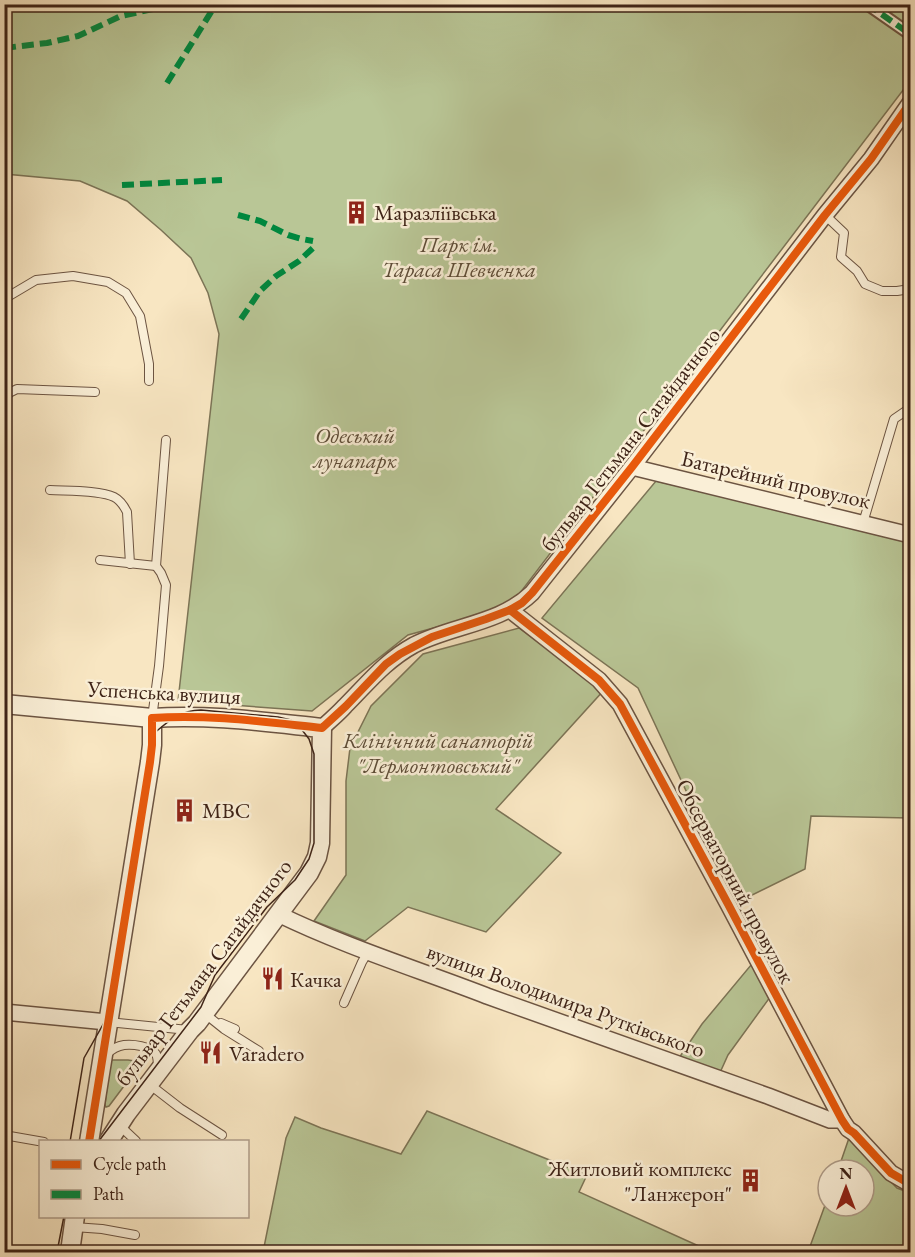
<svg xmlns="http://www.w3.org/2000/svg" width="915" height="1257" font-family="'EB Garamond',serif">
<style>
.green{fill:#b9c696;stroke:#7c7456;stroke-width:1.5}
.lines{fill:none;stroke-linecap:round;stroke-linejoin:round}
.service-casing{stroke:#6c5442;stroke-width:10}
.pedestrian-casing{stroke:#6c5442;stroke-width:14}
.minor-casing{stroke:#6c5442;stroke-width:18}
.tertiary-casing{stroke:#6c5442;stroke-width:21}
.service{stroke:#faefd7;stroke-width:8}
.pedestrian{stroke:#faefd7;stroke-width:10}
.minor{stroke:#faefd7;stroke-width:15}
.tertiary{stroke:#faefd7;stroke-width:18}
.tram{stroke:#3e2317;stroke-width:1.5}
.quiet{stroke:#00873e;stroke-width:6;stroke-dasharray:12 6;stroke-linecap:butt}
.cycleway-casing{stroke:#faefd7;stroke-width:11}
.cycleway{stroke:#e8590c;stroke-width:8}
.labels{text-anchor:middle;stroke-width:5;stroke-linejoin:round;paint-order:stroke}
.poi-label{font-size:22px;fill:#3e2317;stroke:#faefd7;text-anchor:start}
.park-label{font-size:22px;font-style:italic;fill:#5d4c37;stroke:#faefd7}
.street-label{font-size:22px;fill:#3e2317;stroke:#faefd7}
</style>
<rect width="100%" height="100%" fill="#f8e6c2"/>
<filter id="stains"><feTurbulence type="fractalNoise" baseFrequency=".00333" numOctaves="4"/><feColorMatrix values="0 0 0 0 .2 0 0 0 0 .09 0 0 0 0 .02 0 0 0 .5 -.17"/></filter>
<radialGradient id="worn" r=".72"><stop offset=".6" stop-color="#630" stop-opacity="0"/><stop offset="1" stop-color="#630" stop-opacity=".3"/></radialGradient>
<!-- green -->
<g class="green">
<path d="M4 5H910V81L520 593 504 605 481 615 408 635 312 711 178 701 219 334 208 293 191 258 161 230 127 201 80 181 5 174Z"/>
<path d="M656 481 910 539V818L811 816 805 869 738 902 638 688 542 618Z"/>
<path d="M519 628 604 690 496 809 561 853 486 932 408 907 365 941 314 921 346 875V781L350 748 371 706 423 654Z"/>
<path d="M756 959 773 993 728 1055 718 1077 679 1058 702 1024Z"/>
<path d="M110 1060H128L142 1062 109 1106 106 1107 105 1105Z"/>
<path d="M427 1111 587 1175 579 1192 712 1252H263L286 1138 295 1117 321 1128 401 1154Z"/>
<path d="M849 1138 897 1188 910 1193V1252H808L828 1197V1206H864V1170H838Z"/>
</g>
<g class="lines">
<defs>
<g id="service">
<path d="M825 215 844 233 841 257 857 271 865 284 882 291H897L910 289"/>
<path d="M4 299 36 280 73 276 108 282 126 293 140 316 149 364V381"/>
<path d="M4 401 9 393 17 389 95 392"/>
<path d="M50 490C66 491 100 490 114 497 120 500 124 506 127 512L130 564"/>
<path d="M863 523 894 419 910 408"/>
<path d="M100 560 156 566"/>
<path d="M152 718 159 666 166 585 161 573 156 566 166 440"/>
<path d="M344 1003 362 962 368 952"/>
<path d="M204 1013 224 1029 259 1051"/>
<path d="M108 1022 188 1030"/>
<path d="M221 1023 235 1029"/>
<path d="M107 1054C111 1050 117 1046 124 1045 133 1044 150 1046 156 1054 158 1058 158 1064 158 1068"/>
<path d="M149 1084 180 1108 222 1135"/>
<path d="M119 1125 136 1141"/>
<path d="M4 1135 44 1142"/>
<path d="M74 1227 102 1229 135 1235"/>
</g>
<path id="pedestrian" d="M867 4 910 34"/>
<g id="minor">
<path d="M632 467 910 535"/>
<path d="M510 610 599 680 620 704 728 904 842 1120 848 1129 854 1133 891 1173 910 1184"/>
<path d="M322 728C329 721 338 714 345 706 368 683 385 661 414 645 453 625 500 624 532 593L632 467 825 215 871 159 910 103"/>
<path d="M278 914C346 947 417 969 487 996L768 1096 830 1120H842"/>
<path d="M4 1012 107 1022"/>
</g>
<g id="tertiary">
<path d="M4 704 152 718C209 714 265 722 322 728L320 843 317 857 309 873 197 1023 190 1030 126 1114 108 1142"/>
<path d="M89 1142 150 762 152 745V718"/>
<path d="M70 1252 75 1216"/>
</g>
</defs>
<!-- service casing -->
<use href="#service" class="service-casing"/>
<!-- pedestrian casing -->
<use href="#pedestrian" class="pedestrian-casing"/>
<!-- minor casing -->
<use href="#minor" class="minor-casing"/>
<!-- tertiary casing -->
<use href="#tertiary" class="tertiary-casing"/>
<!-- service -->
<use href="#service" class="service"/>
<!-- pedestrian -->
<use href="#pedestrian" class="pedestrian"/>
<!-- minor -->
<use href="#minor" class="minor"/>
<!-- tertiary -->
<use href="#tertiary" class="tertiary"/>
<!-- tram -->
<g class="tram">
<path d="M70 1142 84 1058 109 1014"/>
<path d="M98 1142 201 1007 215 975 267 907 295 880 309 859 314 843V754L309 739 299 726 291 720 278 717 201 710C178 711 169 721 152 735"/>
<path d="M57 1252 64 1216"/>
</g>
<!-- quiet -->
<g class="quiet">
<path d="M867 4 910 34"/>
<path d="M4 48 47 43 78 36 121 16 176 4"/>
<path d="M167 83 216 4"/>
<path d="M122 185 222 180"/>
<path d="M238 215 260 221 288 235 302 239 313 241"/>
<path d="M241 319 260 291 276 276 299 261 314 247"/>
</g>
<defs>
<g id="cycleway">
<path d="M510 610 599 680 620 704 728 904 842 1120 848 1129 854 1133 891 1173 910 1184"/>
<path d="M89 1142 150 762 152 745V718C209 714 265 722 322 728L346 706 386 664 400 654 432 637 486 619 510 610 522 603 532 593 632 467 825 215 871 159 910 103"/>
</g>
</defs>
<!-- cycleway casing -->
<use href="#cycleway" class="cycleway-casing"/>
<!-- cycleway -->
<use href="#cycleway" class="cycleway"/>
</g>
<!-- icons -->
<defs>
<symbol id="building-bare" viewBox="-9 -9 18 18"><path d="M-4-6H4V6H1V3H-1V6H-4ZM-2.5-4.3h1.7v1.8h-1.7ZM.8-4.3h1.7v1.8H.8ZM-2.5-1h1.7V.8h-1.7ZM.8-1h1.7V.8H.8Z" fill="#8f2418" stroke="#faefd7" stroke-width="2.5" paint-order="stroke"/></symbol>
<symbol id="restaurant-bare" viewBox="-9 -9 18 18"><path d="M-5-6h1v4h1v-4h1v4h1v-4h1v5L-1.5 .5V6h-2V.5L-5-1ZM5-6V6H3V1.5H1.5Q1.5-4 5-6Z" fill="#8f2418" stroke="#faefd7" stroke-width="2.5" paint-order="stroke"/></symbol>
</defs>
<g fill-rule="evenodd">
<use href="#building-bare" x="340" y="196" width="33" height="33"/>
<use href="#building-bare" x="168" y="794" width="33" height="33"/>
<use href="#restaurant-bare" x="256" y="962" width="33" height="33"/>
<use href="#restaurant-bare" x="194" y="1036" width="33" height="33"/>
<use href="#building-bare" x="734" y="1164" width="33" height="33"/>
</g>
<g class="labels">
<!-- poi labels -->
<g class="poi-label">
<text x="374" y="220">Маразліївська</text>
<text x="202" y="818">МВС</text>
<text x="290" y="987">Качка</text>
<text x="229" y="1061">Varadero</text>
<text x="732" y="1176" text-anchor="end">Житловий комплекс<tspan x="732" dy="25">"Ланжерон"</tspan></text>
</g>
<!-- park labels -->
<g class="park-label">
<text x="459" y="252">Парк ім.<tspan x="459" dy="25">Тараса Шевченка</tspan></text>
<text x="355" y="443">Одеський<tspan x="355" dy="25">лунапарк</tspan></text>
<text x="438" y="748">Клінічний санаторій<tspan x="438" dy="25">"Лермонтовський"</tspan></text>
</g>
<!-- street labels -->
<g class="street-label">
<text transform="translate(630 439) rotate(-52)" y="8">бульвар Гетьмана Сагайдачного</text>
<text transform="translate(776 479) rotate(13)" y="8">Батарейний провулок</text>
<text transform="translate(164 692) rotate(3)" y="8">Успенська вулиця</text>
<text transform="translate(736 881) rotate(62)" y="8">Обсерваторний провулок</text>
<text transform="translate(203 972) rotate(-53)" y="8">бульвар Гетьмана Сагайдачного</text>
<text transform="translate(566 1000) rotate(20)" y="8">вулиця Володимира Рутківського</text>
</g>
</g>
<!-- margin -->
<rect width="915" height="1257" fill="none" stroke="#f8e6c2" stroke-width="24"/>
<rect x="6" y="6" width="903" height="1245" fill="none" stroke="#3e2317" stroke-width="3"/>
<rect x="12" y="12" width="891" height="1233" fill="none" stroke="#3e2317" stroke-width="1.5"/>
<!-- legend -->
<rect x="39" y="1140" width="210" height="78" fill="#faefd7" stroke="#af9d8a" stroke-width="1.5"/>
<rect x="51" y="1160" width="30" height="9" fill="#e8590c" stroke="#af9d8a" stroke-width="1.5"/>
<text x="93" y="1170" font-size="18" fill="#3e2317">Cycle path</text>
<rect x="51" y="1190" width="30" height="9" fill="#00873e" stroke="#af9d8a" stroke-width="1.5"/>
<text x="93" y="1200" font-size="18" fill="#3e2317">Path</text>
<!-- north arrow -->
<g transform="translate(846 1188)"><circle r="28" fill="#faefd7" stroke="#af9d8a" stroke-width="1.5"/>
<path d="M0-4.5L10 22L0 15L-10 22Z" fill="#8f2418"/>
<text y="-9" font-size="16" font-weight="bold" text-anchor="middle" fill="#3e2317">N</text>
</g>
<rect width="100%" height="100%" filter="url(#stains)"/>
<rect width="100%" height="100%" fill="url(#worn)"/>
</svg>
